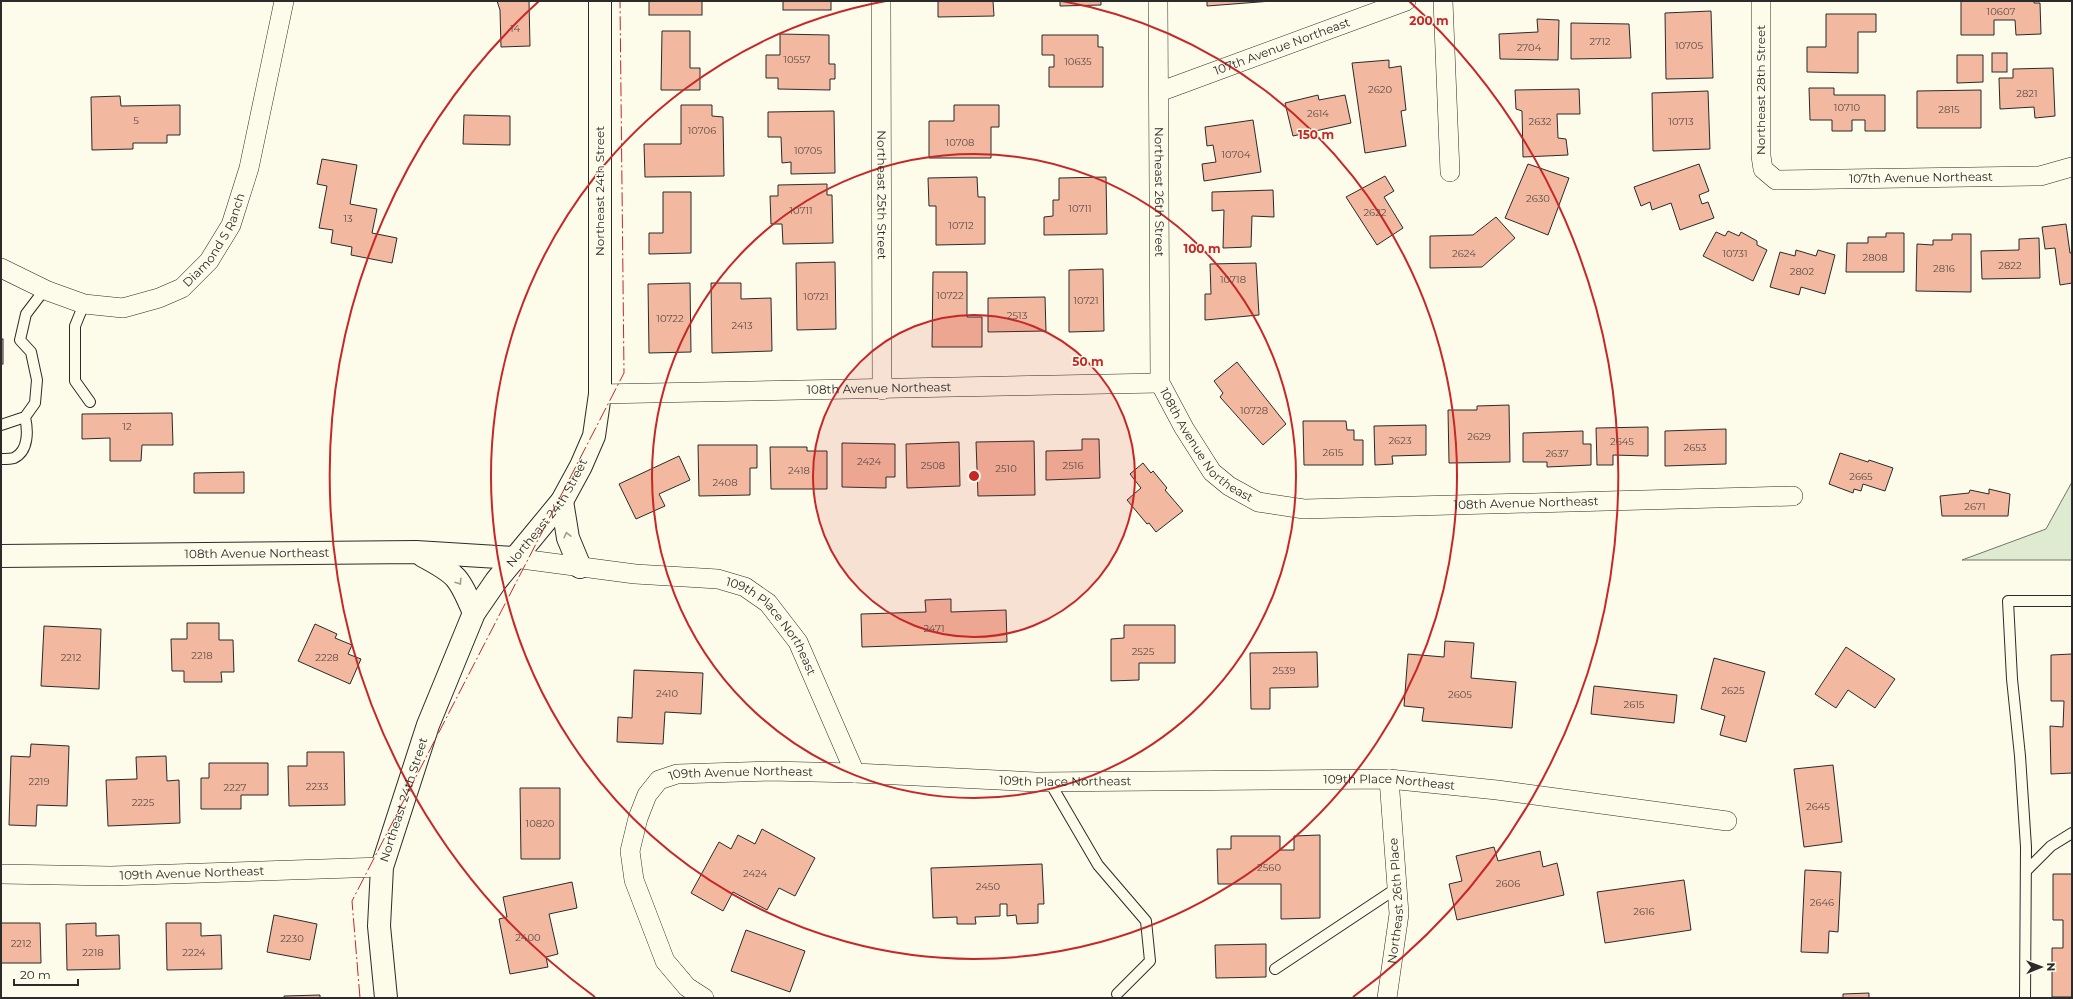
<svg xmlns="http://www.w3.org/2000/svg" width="2073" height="999" font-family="Montserrat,sans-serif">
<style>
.green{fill:#deebd1;stroke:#74746e}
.building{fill:#f2b8a0;stroke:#2b2b2b}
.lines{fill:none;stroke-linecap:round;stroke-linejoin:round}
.service-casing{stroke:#2b2b2b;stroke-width:12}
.minor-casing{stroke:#2b2b2b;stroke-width:20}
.secondary-casing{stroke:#2b2b2b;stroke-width:24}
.service{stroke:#fdfbea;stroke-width:10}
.minor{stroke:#fdfbea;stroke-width:19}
.secondary{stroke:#fdfbea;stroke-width:22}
.power{stroke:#c62828;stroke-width:1;stroke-dasharray:14 3 2 3;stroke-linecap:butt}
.oneway{stroke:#9e9d94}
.ring{fill:none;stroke:#c62828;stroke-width:2}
.labels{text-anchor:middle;stroke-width:3;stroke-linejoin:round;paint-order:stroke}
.number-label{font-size:10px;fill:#5d4e48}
.street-label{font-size:12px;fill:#2b2b2b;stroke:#fdfbea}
.centre{fill:#c62828;stroke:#fdfbea;stroke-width:2}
.ring-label{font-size:12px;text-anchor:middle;font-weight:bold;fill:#c62828;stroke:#fdfbea;stroke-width:3;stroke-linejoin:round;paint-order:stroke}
</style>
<rect width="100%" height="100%" fill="#fdfbea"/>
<!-- green -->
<path class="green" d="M2072 482V560H1962L2046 529Z"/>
<!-- building -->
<g class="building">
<path d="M497 1H529L530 46 501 47 500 10Z"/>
<rect x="649" y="1" width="53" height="14"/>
<rect x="783" y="1" width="48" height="9"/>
<path d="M938 1H993L994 16 938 17Z"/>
<path d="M1060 1H1101V5L1060 6Z"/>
<path d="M1207 1H1272L1207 6Z"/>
<path d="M1961 1H2034V3H2040L2041 34 2016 35 2015 20H1994V35H1961Z"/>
<path d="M1711 11 1713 78 1666 79 1665 13Z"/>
<path d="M1826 14H1876V32H1858V73L1807 72V47H1826Z"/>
<path d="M1537 19 1559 20 1558 60 1500 59 1499 34 1538 32Z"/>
<path d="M1571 23 1629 24 1631 58 1571 59Z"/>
<path d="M662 31H690V68H700V90H661Z"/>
<path d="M780 34 829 35V64H835V79H830V90L778 89V78H766V55H780Z"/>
<path d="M1042 35H1098V47H1103V87H1049V67H1054V55H1042Z"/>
<rect x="1992" y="53" width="15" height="19"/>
<path d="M1957 55H1983V82L1957 83Z"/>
<path d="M1389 60V68L1401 66 1406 110 1401 111 1406 146 1365 153 1352 63Z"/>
<path d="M2053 68 2055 116 2035 118 2034 107 2000 109 1999 78H2013V69Z"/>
<path d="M1809 88H1834V95H1885V131H1865V120H1852V131H1832V120H1810Z"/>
<path d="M1579 89 1580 114H1557L1558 138 1566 139 1568 155 1523 157 1522 111 1516 109 1515 90Z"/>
<path d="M1981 90V128H1917V91Z"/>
<path d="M1708 91 1710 149 1653 151 1652 93Z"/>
<path d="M1318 95 1319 100 1345 95 1351 123 1293 136 1285 103Z"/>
<path d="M120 96 121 106 180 105V135H167V143H133V149L92 150 91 97Z"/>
<path d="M681 105H712V116L723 117 724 176 645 177 644 144H681Z"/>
<path d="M954 105H999V127H991V158H929V121H954Z"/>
<path d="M834 111 835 173 791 174V162L782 163 781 137H768V112Z"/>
<path d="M464 115 510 116V145L463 144Z"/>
<path d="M1253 120 1261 172 1204 181 1202 164 1216 162 1213 145 1207 146 1205 127Z"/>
<path d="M322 159 357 165 350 204 377 209 372 233 397 238 392 263 351 255 352 247 331 243 333 230 319 228 327 186 317 184Z"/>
<path d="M1528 164 1569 178 1548 235 1505 218Z"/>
<path d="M1699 164 1709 191 1699 195 1702 204 1708 202 1714 218 1680 230 1671 203 1652 210 1650 202 1641 206 1634 187Z"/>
<path d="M1385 176 1394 191 1384 197 1403 228 1377 245 1346 197Z"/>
<path d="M977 177 978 197H985V244L936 245V206H929L928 178Z"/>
<path d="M1106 177 1107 234 1044 235V217L1053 216V200H1059V178Z"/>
<path d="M827 184V195H832L833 243 783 244 782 224H771L770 196H778V185Z"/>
<path d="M1273 190 1274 217 1252 216 1251 247 1223 248 1224 210 1212 211V192Z"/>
<path d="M663 192H691V253L649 254V233H663Z"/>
<path d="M1496 217 1515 238 1482 267 1430 268V236L1473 235Z"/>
<path d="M2066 224 2070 253H2072V283L2060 285 2055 248 2045 249 2042 227Z"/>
<path d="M1728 231 1739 236 1741 232 1757 241V245L1767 250 1753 281 1703 256 1716 232 1725 236Z"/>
<path d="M1886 233H1904V272H1846L1847 243H1868V237H1886Z"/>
<path d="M1952 234H1971V292L1916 291 1917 244 1933 245V240H1952Z"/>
<path d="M2039 238 2040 278 1982 279 1981 251 2019 250V239Z"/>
<path d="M1796 250 1816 256 1818 250 1835 255 1825 294 1801 287 1799 295 1770 287 1780 252 1795 256Z"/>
<path d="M835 262 836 329 797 330 796 263Z"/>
<path d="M1256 263 1259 315 1205 320V294H1211L1210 264Z"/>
<path d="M1103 269 1104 331 1069 332V270Z"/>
<path d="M933 272H967V317H982V347H932Z"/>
<path d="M690 283 691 352 649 353 648 284Z"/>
<path d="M711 283H741V299L771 298 772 351 712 353Z"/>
<path d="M1045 297 1046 331 988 332V298Z"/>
<rect x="1" y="339" width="2" height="25"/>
<path d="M1237 362 1286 424 1263 445 1220 397 1223 393 1214 381Z"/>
<path d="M1509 405 1510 462 1449 463 1448 410H1477V406Z"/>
<path d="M172 413 173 445H142L141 461H110V438L82 439V414Z"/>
<path d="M1303 421H1346L1347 430H1354V440H1363V465H1304Z"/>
<path d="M1426 425V455L1392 456 1393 464 1375 465 1374 426Z"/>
<path d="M1648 427V456L1613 455V465H1597L1596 428Z"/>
<path d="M1726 429V464L1665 466V431Z"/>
<path d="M1583 431V444H1591V465L1547 467V462H1523V433Z"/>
<path d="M1082 439H1099L1100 478 1046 480V451L1082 450Z"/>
<path d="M1034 441 1035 495 978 496 976 442Z"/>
<path d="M959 442 960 486 907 488 906 444Z"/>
<path d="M842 443 895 444V477H886V488L842 487Z"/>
<path d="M698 445H757V468H750V495L699 496Z"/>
<path d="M770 447H807V451H827V489H771Z"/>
<path d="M1840 453 1868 462 1869 460 1893 468 1885 491 1863 484 1861 491 1854 489 1853 493 1829 484Z"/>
<path d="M679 456 690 480 659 494 665 506 636 519 619 484Z"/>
<path d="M1143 463 1151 473 1153 471 1167 488 1165 490 1183 511 1156 532 1149 523 1147 524 1127 500 1141 488 1130 474Z"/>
<path d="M244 472V493H194V473Z"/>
<path d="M1989 489 2010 494 2008 516H1942L1940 496 1969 493 1970 490 1989 494Z"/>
<path d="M951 599V612L1006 610 1007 642 862 647 861 614 926 612 925 600Z"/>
<path d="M187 623H219V640H233L234 672H221L222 682H184V671H172L171 639H187Z"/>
<path d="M315 624 337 634 335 638 352 645 348 654 361 659 350 684 298 661Z"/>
<path d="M1124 625H1175V663H1139V680L1111 681V639L1124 638Z"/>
<path d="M44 626 101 629 99 689 41 686Z"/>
<path d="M1445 641 1474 643 1471 678 1516 682 1512 728 1422 721 1424 708 1404 706 1408 654 1444 657Z"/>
<path d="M1846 647 1895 679 1875 708 1848 690 1836 708 1815 694Z"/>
<path d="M1317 652 1318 687 1270 688V709H1251L1250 653Z"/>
<path d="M2072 654V773L2051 774 2050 726 2063 727 2064 701H2051V655Z"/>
<path d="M1714 658 1765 672 1746 742 1720 735 1725 716 1701 709Z"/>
<path d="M634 670 703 673 701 714 665 712 663 744 617 742 618 717 632 718Z"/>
<path d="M1594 686 1677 695 1674 723 1591 714Z"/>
<path d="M31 744 69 746 67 806 37 805 36 826 9 825 11 756 30 757Z"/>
<path d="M307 752H344L345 805 289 806 288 766H307Z"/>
<path d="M166 756 167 781 179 780 180 823 108 826 106 780 137 779 136 757Z"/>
<path d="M209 763H268V795H241V809H201V778H209Z"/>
<path d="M1833 765 1842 842 1804 847 1794 769Z"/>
<path d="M520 788H560V859H521Z"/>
<path d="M762 829 815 858 795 896 779 888 767 910 733 892 723 911 691 893 719 842 731 849 738 835 755 844Z"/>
<path d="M1320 835V918L1281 919V884H1218L1217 849H1231V836H1280V850H1294V836Z"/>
<path d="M1494 847 1498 861 1540 851 1543 867 1557 863 1564 895 1457 920 1449 884 1462 881 1456 856Z"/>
<path d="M1042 864 1044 904H1038V923L1017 924 1016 915 1007 916V904H1000V916L975 917 976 924H957V917L933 918 931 868Z"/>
<path d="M1805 870 1841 872 1838 932 1829 931 1828 953 1801 952Z"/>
<path d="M2053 874H2072V997H2052V948H2063V920H2053Z"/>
<path d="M1684 880 1691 930 1605 943 1597 892Z"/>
<path d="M572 882 577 908 549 914 558 954 546 957 548 967 510 974 499 919 507 917 503 897Z"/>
<path d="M274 915 317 924 310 960 267 952Z"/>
<path d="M1 923H40L41 963H1Z"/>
<path d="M96 923V936L119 935 120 969 67 970 66 924Z"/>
<path d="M166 923H201V936L221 935 222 969 167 970Z"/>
<path d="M746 930 805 951 790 992 731 971Z"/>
<path d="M1266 944V977L1216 978 1215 945Z"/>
<path d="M1869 993V998H1843V994Z"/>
<path d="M320 995V998H284V996Z"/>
</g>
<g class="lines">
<defs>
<g id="service">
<path d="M84 304 75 326V381L90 402"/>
<path d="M1 425 25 417 35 403 37 380 31 352 20 340 26 314 45 289"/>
<path d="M1 459C5 459 11 459 14 458 29 451 28 430 25 417"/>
<path d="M1049 781 1098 865 1146 921 1150 961 1117 994"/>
<path d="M2026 871 2051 846 2072 833"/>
<path d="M1275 969 1397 888"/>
<path d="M2025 998 2026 847 2020 756 2012 679 2008 601H2072"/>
</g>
<g id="minor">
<path id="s1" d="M881 1 882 390"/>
<path id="s2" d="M1158 1 1160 383 1184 428 1212 472 1229 486 1258 502 1304 509 1793 496"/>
<path d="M1443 1 1450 172"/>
<path id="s3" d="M1761 1V156L1763 169 1776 180 2040 176 2072 167"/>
<path id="s4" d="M1159 92 1406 1"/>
<path id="s5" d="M1 268 48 291 84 304 123 308 159 298 182 288 209 261 231 225 249 168 284 1"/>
<path id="s6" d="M600 394 1160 383"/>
<path id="s7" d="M514 558 635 574 718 579 745 587 768 603 798 642 855 773 1036 782 1389 779 1497 790 1727 821"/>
<path id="s8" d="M1 874 111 876 382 867"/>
<path id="s9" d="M704 998 687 987 665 961 634 880 630 851 638 818 647 795 659 780 677 774 770 771 855 773"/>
<path id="s10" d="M1387 998 1399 914 1389 779"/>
</g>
<g id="secondary">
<path d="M562 501 568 538 580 567"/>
<path id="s11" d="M1 556 416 552 514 558"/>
<path d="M423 556C457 574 459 577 474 613"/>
<path id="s12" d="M386 998 379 926 382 867 428 725 474 613 496 581 562 501 581 466 594 436 600 394V1"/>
</g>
</defs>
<!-- service casing -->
<use href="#service" class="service-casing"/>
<!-- minor casing -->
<use href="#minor" class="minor-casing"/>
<!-- secondary casing -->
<use href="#secondary" class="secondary-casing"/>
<!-- service -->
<use href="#service" class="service"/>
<!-- minor -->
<use href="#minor" class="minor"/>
<!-- secondary -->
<use href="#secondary" class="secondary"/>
<!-- power -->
<path class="power" d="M360 998 352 901 624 373 620 1"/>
</g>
<!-- one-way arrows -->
<defs><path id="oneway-chevron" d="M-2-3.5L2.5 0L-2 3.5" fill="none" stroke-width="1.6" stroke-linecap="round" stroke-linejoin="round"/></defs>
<g class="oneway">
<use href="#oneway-chevron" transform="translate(567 535) rotate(-103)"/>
<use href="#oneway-chevron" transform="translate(459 582) rotate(57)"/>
</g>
<!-- distance rings -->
<circle cx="974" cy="476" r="161" fill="#c62828" fill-opacity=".12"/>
<g class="ring">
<circle cx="974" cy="476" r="161"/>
<circle cx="974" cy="476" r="322"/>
<path d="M1062 1A483 483 0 1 1 886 1"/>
<path d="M595 997A644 644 0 0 1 539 1M1409 1A644 644 0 0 1 1353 997"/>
</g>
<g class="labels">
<!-- number labels -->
<g class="number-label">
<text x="2001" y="15">10607</text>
<text x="515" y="32">14</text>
<text x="1600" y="45">2712</text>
<text x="1689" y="49">10705</text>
<text x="1529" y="51">2704</text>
<text x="797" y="63">10557</text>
<text x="1078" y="65">10635</text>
<text x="1380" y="93">2620</text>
<text x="2027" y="97">2821</text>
<text x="1847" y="111">10710</text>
<text x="1949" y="113">2815</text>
<text x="1318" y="117">2614</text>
<text x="136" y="124">5</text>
<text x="1540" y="125">2632</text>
<text x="1681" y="125">10713</text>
<text x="702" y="134">10706</text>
<text x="960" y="146">10708</text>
<text x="808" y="154">10705</text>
<text x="1236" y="158">10704</text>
<text x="1538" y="202">2630</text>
<text x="1080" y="212">10711</text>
<text x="801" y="214">10711</text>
<text x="1375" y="216">2622</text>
<text x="348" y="222">13</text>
<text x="961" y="229">10712</text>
<text x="1464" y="257">2624</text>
<text x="1735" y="257">10731</text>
<text x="1875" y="261">2808</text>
<text x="2010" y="269">2822</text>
<text x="1944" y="272">2816</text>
<text x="1802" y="275">2802</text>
<text x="1233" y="283">10718</text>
<text x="950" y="299">10722</text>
<text x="816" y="300">10721</text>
<text x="1086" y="304">10721</text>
<text x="1017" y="319">2513</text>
<text x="670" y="322">10722</text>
<text x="742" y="329">2413</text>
<text x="1254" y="414">10728</text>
<text x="127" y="430">12</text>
<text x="1479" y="440">2629</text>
<text x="1400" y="444">2623</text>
<text x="1622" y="445">2645</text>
<text x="1695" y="451">2653</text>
<text x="1333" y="456">2615</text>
<text x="1557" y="457">2637</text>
<text x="869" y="465">2424</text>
<text x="933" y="469">2508</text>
<text x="1073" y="469">2516</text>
<text x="1006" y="472">2510</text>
<text x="799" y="474">2418</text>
<text x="1861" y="480">2665</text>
<text x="725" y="486">2408</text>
<text x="1975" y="510">2671</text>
<text x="934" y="632">2471</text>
<text x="1143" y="655">2525</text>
<text x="202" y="659">2218</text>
<text x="71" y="661">2212</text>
<text x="327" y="661">2228</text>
<text x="1284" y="674">2539</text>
<text x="1733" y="694">2625</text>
<text x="667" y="697">2410</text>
<text x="1460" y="698">2605</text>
<text x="1634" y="708">2615</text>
<text x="39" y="785">2219</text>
<text x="317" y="790">2233</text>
<text x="235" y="791">2227</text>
<text x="143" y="806">2225</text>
<text x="1818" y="810">2645</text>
<text x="540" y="827">10820</text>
<text x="1269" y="871">2560</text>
<text x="755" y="877">2424</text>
<text x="1508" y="887">2606</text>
<text x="988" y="890">2450</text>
<text x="1822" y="906">2646</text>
<text x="1644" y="915">2616</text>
<text x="528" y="941">2400</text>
<text x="292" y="942">2230</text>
<text x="21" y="947">2212</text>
<text x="93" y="956">2218</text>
<text x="194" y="956">2224</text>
</g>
<!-- street labels -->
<g class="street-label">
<text dy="4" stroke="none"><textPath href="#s4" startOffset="131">107th Avenue Northeast</textPath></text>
<text transform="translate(1761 90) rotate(-90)" y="4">Northeast 28th Street</text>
<text dy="4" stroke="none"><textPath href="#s3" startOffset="330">107th Avenue Northeast</textPath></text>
<text transform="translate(600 191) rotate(-90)" y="4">Northeast 24th Street</text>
<text dy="4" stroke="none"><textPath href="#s2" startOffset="191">Northeast 26th Street</textPath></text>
<text dy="4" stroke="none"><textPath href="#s1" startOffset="194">Northeast 25th Street</textPath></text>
<text dy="4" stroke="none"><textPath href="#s5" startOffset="251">Diamond S Ranch</textPath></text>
<text dy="4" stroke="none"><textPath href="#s6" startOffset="279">108th Avenue Northeast</textPath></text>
<text dy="4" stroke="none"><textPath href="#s2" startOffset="461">108th Avenue Northeast</textPath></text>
<text dy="4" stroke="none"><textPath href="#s2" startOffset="809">108th Avenue Northeast</textPath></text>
<text dy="4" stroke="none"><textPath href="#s12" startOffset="526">Northeast 24th Street</textPath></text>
<text dy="4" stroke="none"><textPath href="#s11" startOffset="256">108th Avenue Northeast</textPath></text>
<text dy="4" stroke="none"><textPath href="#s7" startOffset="280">109th Place Northeast</textPath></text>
<text dy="4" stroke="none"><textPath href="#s9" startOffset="331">109th Avenue Northeast</textPath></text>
<text dy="4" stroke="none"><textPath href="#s7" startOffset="664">109th Place Northeast</textPath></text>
<text dy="4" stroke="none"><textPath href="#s7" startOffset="988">109th Place Northeast</textPath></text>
<text dy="4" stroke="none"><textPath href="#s12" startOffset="202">Northeast 24th Street</textPath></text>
<text dy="4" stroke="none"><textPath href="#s8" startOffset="191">109th Avenue Northeast</textPath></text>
<text dy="4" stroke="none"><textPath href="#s10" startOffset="98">Northeast 26th Place</textPath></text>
</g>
</g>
<circle cx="974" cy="476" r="6" class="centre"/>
<g class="ring-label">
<text x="1429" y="25">200 m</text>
<text x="1316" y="139">150 m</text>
<text x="1202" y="253">100 m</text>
<text x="1088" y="366">50 m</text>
</g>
<!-- border -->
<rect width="2073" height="999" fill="none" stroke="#2b2b2b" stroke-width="4"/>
<!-- north arrow -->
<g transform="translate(2041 967) rotate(89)" stroke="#fdfbea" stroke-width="3" paint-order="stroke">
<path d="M0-3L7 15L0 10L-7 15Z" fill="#2b2b2b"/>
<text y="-6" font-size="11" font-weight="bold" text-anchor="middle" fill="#2b2b2b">N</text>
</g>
<!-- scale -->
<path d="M14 979v6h64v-6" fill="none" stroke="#2b2b2b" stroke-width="2"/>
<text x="20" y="979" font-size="12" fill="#2b2b2b" stroke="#fdfbea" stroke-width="3" paint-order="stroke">20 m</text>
</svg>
